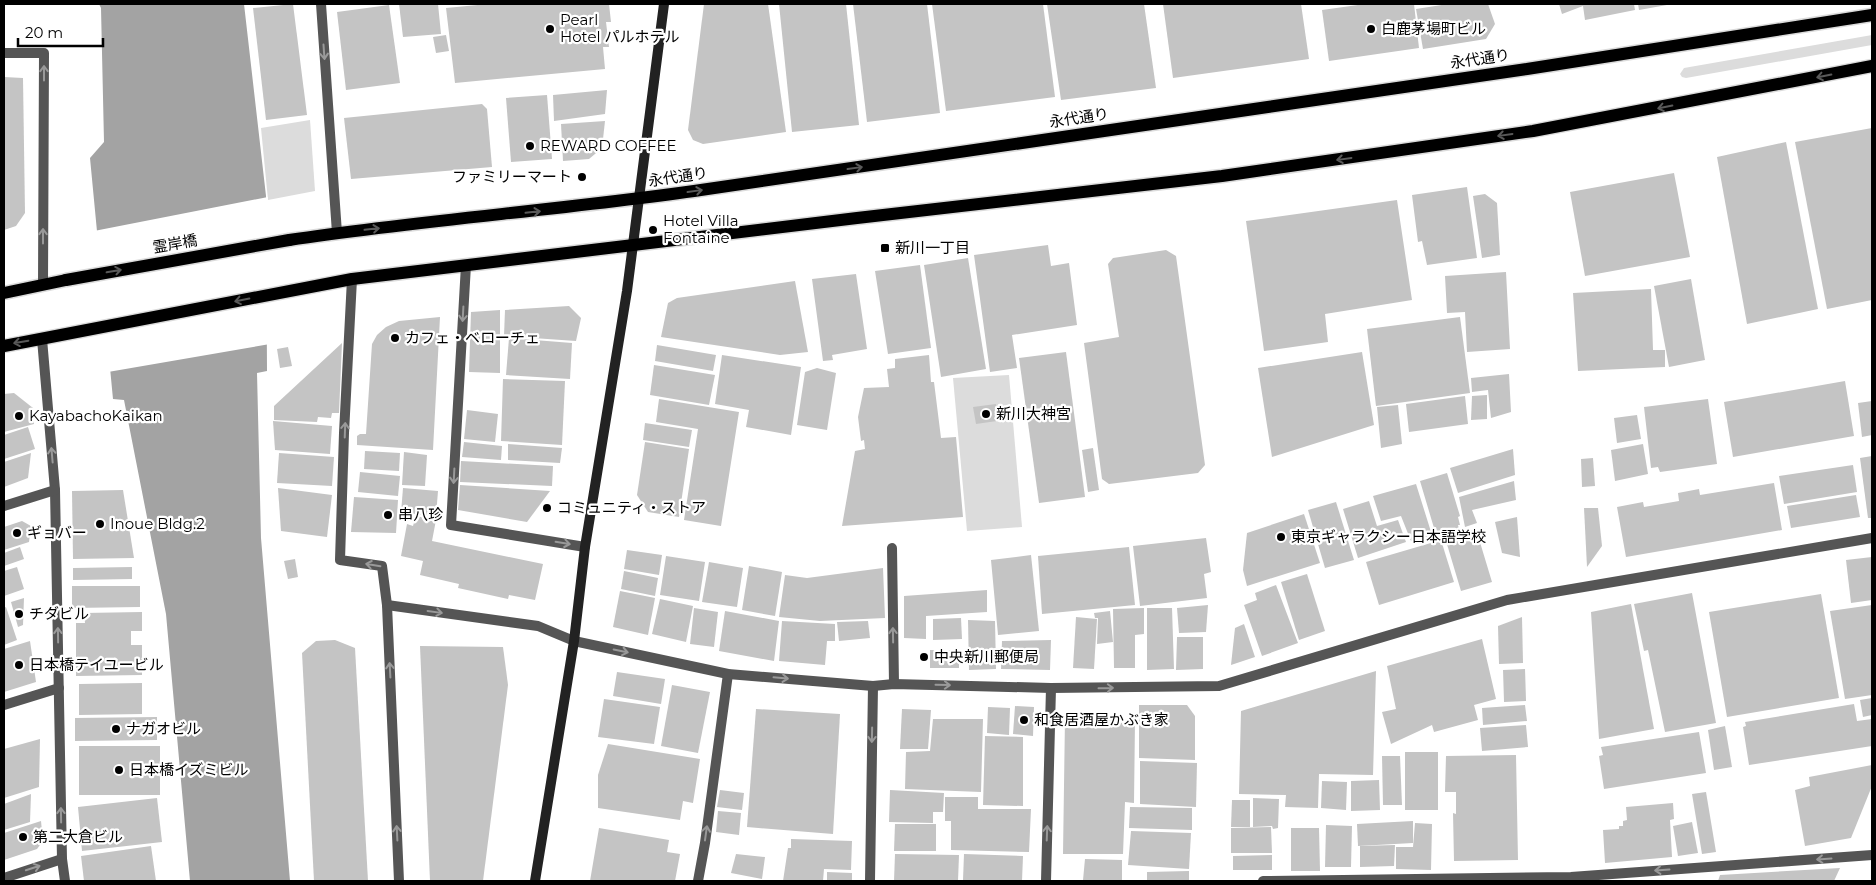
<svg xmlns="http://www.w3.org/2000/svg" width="1876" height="885" font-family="Montserrat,'Noto Sans JP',sans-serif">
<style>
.green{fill:#dcdcdc}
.water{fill:#a3a3a3}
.pier{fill:#fff}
.building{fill:#c4c4c4}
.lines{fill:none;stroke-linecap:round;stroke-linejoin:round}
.primary-casing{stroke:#dbdbdb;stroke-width:15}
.street{stroke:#555;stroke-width:10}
.secondary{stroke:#222;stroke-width:10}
.primary{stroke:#000;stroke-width:12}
.primary-bridge-casing{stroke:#dbdbdb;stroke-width:15;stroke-linecap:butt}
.primary-bridge{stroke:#000;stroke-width:12}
.oneway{stroke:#999}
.oneway2{stroke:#595959}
.poi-dot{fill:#000;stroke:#fff;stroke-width:2}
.labels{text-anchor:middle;stroke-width:4.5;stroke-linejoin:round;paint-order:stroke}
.poi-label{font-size:15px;fill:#000;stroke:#fff;text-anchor:start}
.street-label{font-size:15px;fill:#000;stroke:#fff}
</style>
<rect width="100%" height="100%" fill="#fff"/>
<!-- green -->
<g class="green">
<path d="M1872 35V45L1686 78 1682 77 1680 74 1684 68Z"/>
<path d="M310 120 315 191 268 200 261 128Z"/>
<path d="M1009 375 1022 527 967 531 953 378Z"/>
</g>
<!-- water -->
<path class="water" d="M99 4H244L266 196 267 371 257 373 261 538 290 881H190L166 614 124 400 113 399 90 158 104 142 101 8Z"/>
<!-- pier -->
<path class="pier" d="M268 197 270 344 108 372 94 231Z"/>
<!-- building -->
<g class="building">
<path d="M293 4 307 115 266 120 253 8Z"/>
<path d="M399 4H438L441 34 403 37Z"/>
<path d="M488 4H609L611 22H606L609 47H603L605 69 455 83 446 8Z"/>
<path d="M704 4H768L786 132 703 144 693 140 688 130Z"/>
<path d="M779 4H846L859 125 792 132Z"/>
<path d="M853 4H927L940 113 867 122Z"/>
<path d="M932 4H1043L1055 97 946 111Z"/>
<path d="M1047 4H1144L1156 88 1061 100Z"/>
<path d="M1163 4H1301L1309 59 1173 78Z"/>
<path d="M1365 4H1414L1419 48 1329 61 1322 10Z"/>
<path d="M1448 4H1488L1495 24 1486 39 1423 49 1416 9Z"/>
<path d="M1559 4H1634L1635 10 1585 20 1583 6 1562 14Z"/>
<path d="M1638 4H1667V5L1639 10Z"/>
<path d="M389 5 400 83 346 90 337 12Z"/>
<path d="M446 35 449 51 436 53 433 37Z"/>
<path d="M4 77 23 78 25 213 16 226 4 230Z"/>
<path d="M607 90 605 114 554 121 553 95Z"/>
<path d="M547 95 552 159 511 162 506 98Z"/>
<path d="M482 104 487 109 492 167 351 179 344 118Z"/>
<path d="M605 121 602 148 589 159 563 161 561 124Z"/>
<path d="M1872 128V300L1827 309 1795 142Z"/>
<path d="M1786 142 1818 309 1747 324 1717 157Z"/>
<path d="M1674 173 1690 257 1585 276 1570 192Z"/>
<path d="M1467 187 1477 258 1427 265 1422 241 1418 242 1412 195Z"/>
<path d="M1485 194 1497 203 1500 255 1482 258 1473 196Z"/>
<path d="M1397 200 1412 300 1325 314 1328 342 1264 351 1246 221Z"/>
<path d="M1048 245 1051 266 1069 263 1077 325 1012 335 1017 368 990 372 974 255Z"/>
<path d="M1166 250 1176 256 1205 465 1198 473 1109 484 1102 479 1084 343 1119 337 1108 264 1113 258Z"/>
<path d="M968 258 986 369 941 377 924 265Z"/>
<path d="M920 265 931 348 888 354 875 271Z"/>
<path d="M1506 272 1510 349 1467 352 1465 312 1447 313 1445 276Z"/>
<path d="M856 274 867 349 832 355 833 360 823 361 812 279Z"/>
<path d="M1691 279 1705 360 1669 367 1654 286Z"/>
<path d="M795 281 808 352 780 355 661 337 668 303 677 298Z"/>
<path d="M1651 289 1653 350H1665V367L1578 371 1573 293Z"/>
<path d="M569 306 581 318 576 341 504 336 505 310Z"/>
<path d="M500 310V373L469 372 471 312Z"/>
<path d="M440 317 433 450 357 445V436L360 434H366L372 344 377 335 386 327 399 321Z"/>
<path d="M1460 317 1470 393 1376 406 1367 329Z"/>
<path d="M509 338 572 343 570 379 506 375Z"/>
<path d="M342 343 339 413H332L331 418 318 417 317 422 274 420V406Z"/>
<path d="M657 345 716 355 713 371 655 361Z"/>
<path d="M288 347 292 366 280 368 277 349Z"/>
<path d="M1066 352 1085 497 1039 503 1019 358Z"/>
<path d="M1362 352 1374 425 1272 457 1258 368Z"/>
<path d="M722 355 801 367 791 435 746 427 749 410 715 404Z"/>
<path d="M929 355 931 382H934L941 438 956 437 963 517 842 526 855 451 865 449 864 440 861 441 858 417 864 388 889 387 887 369 895 368V359Z"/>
<path d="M654 365 715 375 709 405 650 395Z"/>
<path d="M817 368 836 373 827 430 797 425 805 372Z"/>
<path d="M1509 374 1511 412 1491 418 1488 390 1472 392 1471 378Z"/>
<path d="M503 379 565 381 562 445 501 441Z"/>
<path d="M1845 381 1854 436 1733 457 1724 402Z"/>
<path d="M14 393 33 408 34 424 4 432V394Z"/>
<path d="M1487 395V419L1471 420 1472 396Z"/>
<path d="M1465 396 1468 424 1409 432 1406 404Z"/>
<path d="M659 399 739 412 721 526 684 520 698 429 656 422Z"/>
<path d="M1708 399 1717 464 1660 472 1658 467 1651 468 1644 407Z"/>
<path d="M1872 401V435L1862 437 1858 403Z"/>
<path d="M996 404 997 421 976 424 973 407Z"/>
<path d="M1398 405 1402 444 1381 448 1377 407Z"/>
<path d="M467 410 498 414 495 442 464 439Z"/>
<path d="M1637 415 1641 439 1617 443 1614 418Z"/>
<path d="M273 421 332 426 330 454 275 450Z"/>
<path d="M645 423 692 430 689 447 643 440Z"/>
<path d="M28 427 35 449 4 459V435Z"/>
<path d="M464 442 502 446 501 460 462 457Z"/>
<path d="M645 442 689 449 679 517 648 512 637 495Z"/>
<path d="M508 444 562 448 560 463 508 460Z"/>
<path d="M1643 444 1648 474 1615 481 1611 450Z"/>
<path d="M1093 448 1099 490 1088 492 1082 450Z"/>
<path d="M1513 449 1515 475 1458 493 1450 468Z"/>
<path d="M365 451 400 453 399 471 364 469Z"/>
<path d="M404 452 427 455 425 486 402 485Z"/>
<path d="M31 453 28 478 4 487V462Z"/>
<path d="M279 453 334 457 332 486 277 483Z"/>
<path d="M1872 456V518H1868L1860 458Z"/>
<path d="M1593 458 1595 486 1582 487 1581 459Z"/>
<path d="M461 461 553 466 552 486 460 482Z"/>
<path d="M1853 465 1857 492 1784 504 1779 476Z"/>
<path d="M360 472 400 476 398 496 358 492Z"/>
<path d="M1447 473 1460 516 1458 517 1460 525H1458L1460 534 1476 529 1492 582 1461 591 1443 531 1437 532 1436 527 1434 528 1420 481Z"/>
<path d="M1514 481 1516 500 1472 510 1477 523 1465 527 1459 497Z"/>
<path d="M1774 483 1782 530 1626 557 1617 507 1643 502 1644 507 1679 501 1678 493 1699 489 1700 495Z"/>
<path d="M1416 484 1432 535 1411 541 1401 516 1381 521 1373 496Z"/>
<path d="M460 485 550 491 527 522 458 510Z"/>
<path d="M278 488 332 495 327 537 281 531Z"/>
<path d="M403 488 438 491 436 516 401 513Z"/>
<path d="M123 490 134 558 73 559 72 491Z"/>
<path d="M1856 495 1860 517 1791 528 1787 506Z"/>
<path d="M354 497 398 500 396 533 351 532Z"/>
<path d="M1369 501 1377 526 1398 520 1406 542 1358 558 1343 509Z"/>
<path d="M1336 502 1354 560 1325 568 1308 510Z"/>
<path d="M1584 508H1598L1602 546 1587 567Z"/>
<path d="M1304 514 1320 563 1247 586 1243 570 1247 533Z"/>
<path d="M416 516 436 520 432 541 543 564 535 600 509 595 508 599 458 588 459 584 420 575 423 561 401 556 407 524 413 526Z"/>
<path d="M1517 517 1520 557 1502 553 1495 522Z"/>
<path d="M22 521 31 526 29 542 4 550V527Z"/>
<path d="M1206 538 1211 572 1204 574 1207 598 1140 606 1133 546Z"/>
<path d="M1441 540 1454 582 1379 605 1366 562Z"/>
<path d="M20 547 24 559 4 566V553Z"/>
<path d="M1129 547 1135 605 1042 614 1038 556Z"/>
<path d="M627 550 662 555 659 575 624 569Z"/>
<path d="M1031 555 1039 631 998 635 991 560Z"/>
<path d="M666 556 705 562 699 601 660 595Z"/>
<path d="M1872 557V600L1851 603 1846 560Z"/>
<path d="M295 559 298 577 288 579 284 561Z"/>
<path d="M709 562 743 568 737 607 702 602Z"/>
<path d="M749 566 782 572 775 616 742 610Z"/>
<path d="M17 567 24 589 4 596V571Z"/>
<path d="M132 567V579L73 580V568Z"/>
<path d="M883 568 885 618 820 621 779 617 785 575 807 578Z"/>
<path d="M624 571 658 578 655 596 621 589Z"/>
<path d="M1307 574 1325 631 1299 640 1281 582Z"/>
<path d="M1276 585 1298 643 1262 656 1244 605 1257 600 1255 593Z"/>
<path d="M72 586H140V607L72 608Z"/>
<path d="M987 590V612L926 616V639L904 638V596Z"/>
<path d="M620 591 655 598 648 635 613 627Z"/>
<path d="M1692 593 1716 723 1665 732 1648 650 1644 651 1634 604Z"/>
<path d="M1821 594 1839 698 1727 717 1709 612Z"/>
<path d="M24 598 23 625 18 627 11 602Z"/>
<path d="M660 599 693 606 686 642 652 634Z"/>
<path d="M1631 604 1654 729 1599 739 1591 612Z"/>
<path d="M1208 605 1206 632 1179 633 1177 608Z"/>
<path d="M1872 605V695L1845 699 1830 611Z"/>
<path d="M6 607 17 640 4 645V608Z"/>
<path d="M694 608 718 612 714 647 690 644Z"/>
<path d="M1144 608V634L1135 635V668H1114L1113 609Z"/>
<path d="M1147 608H1172L1174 669 1147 670Z"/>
<path d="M725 611 779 621 774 661 719 651Z"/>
<path d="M1110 611 1113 642 1097 644 1098 618H1095L1094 613Z"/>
<path d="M142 612V631H131V645H142V675L76 676V623H85L84 613Z"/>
<path d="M1076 617 1097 619 1094 669 1073 668Z"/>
<path d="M1522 617 1523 663 1499 664 1498 626Z"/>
<path d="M961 618 962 639 933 640V619Z"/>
<path d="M968 620 995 621 996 669 969 670Z"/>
<path d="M782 621 835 624V641H827L825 665 779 661Z"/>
<path d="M868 621 870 638 839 641 837 622Z"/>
<path d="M1244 624 1255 657 1231 665 1235 628Z"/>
<path d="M1177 637H1203V669L1176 670Z"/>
<path d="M1482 639 1496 699 1474 705 1478 720 1434 732 1432 725 1391 744 1382 712 1396 709 1387 666Z"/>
<path d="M335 640 355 648 368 881H314L302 653 316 641Z"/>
<path d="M1051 640 1050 670 1001 669 1002 641Z"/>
<path d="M30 641 36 682 4 692V649Z"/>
<path d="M420 646 503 647 508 685 483 881H430Z"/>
<rect x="930" y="650" width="29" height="18"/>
<path d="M1525 669 1526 701 1504 702 1503 670Z"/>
<path d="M1376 671 1373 775 1319 774 1318 808 1285 807 1286 795 1239 794 1241 711Z"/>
<path d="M617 672 665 679 661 704 613 696Z"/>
<path d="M142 683V714L79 715V684Z"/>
<path d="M672 685 710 692 698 753 661 746Z"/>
<path d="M1872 698V715L1863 717 1860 700Z"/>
<path d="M604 699 660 707 654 744 598 737Z"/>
<path d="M1854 704 1857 721 1872 719V746L1749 765 1743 727 1746 726 1745 722Z"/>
<path d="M1139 705H1187L1195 716V760L1139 758Z"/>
<path d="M1525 705 1527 721 1483 725 1482 708Z"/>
<path d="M1015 706 1034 707 1033 736 1013 734Z"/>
<path d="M988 707 1010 708 1009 735 987 733Z"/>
<path d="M756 709 840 714 833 834 747 827Z"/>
<path d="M902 709 931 710 928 749H900Z"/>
<path d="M157 717V740L75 741V718Z"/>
<path d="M1065 718 1135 720 1134 803 1125 802 1123 854H1063Z"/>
<path d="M933 719H983L981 792 905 789 906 752 930 751Z"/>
<path d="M1526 725 1528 747 1482 751 1480 728Z"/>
<path d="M1725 726 1732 767 1714 770 1708 730Z"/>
<path d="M1699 732 1706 773 1604 789 1599 756 1603 755 1601 747Z"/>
<path d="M985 736 1023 737V806L983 805Z"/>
<path d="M40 739 39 787 4 798V749Z"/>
<path d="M608 744 700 759 693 803 683 801 680 820 598 808V775Z"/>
<rect x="79" y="746" width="81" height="49"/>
<rect x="1405" y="752" width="33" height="58"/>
<path d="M1516 755 1518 860 1454 861 1453 813 1456 814V792H1445L1446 756Z"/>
<path d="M1382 756H1400L1402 805H1383Z"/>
<path d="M1140 761 1197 763 1196 807 1140 804Z"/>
<path d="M1872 765V786L1851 838 1805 846 1795 790 1810 786 1809 777Z"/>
<path d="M1379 780 1380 810 1351 811V781Z"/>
<path d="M1322 781 1347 782 1346 810 1321 808Z"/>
<path d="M720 790 744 793 742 810 717 807Z"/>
<path d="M890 790 944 793 943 812H933V823L889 822Z"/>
<path d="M1706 792 1716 852 1702 854 1692 794Z"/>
<path d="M31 794 30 822 4 830V804Z"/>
<path d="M945 797H978V809H1031L1029 852 951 850V821H945Z"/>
<path d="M157 798 162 842 82 851 78 807Z"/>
<path d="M1253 798 1279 799 1278 828 1273 829 1272 826 1253 827Z"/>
<path d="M1232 800H1250V827H1231Z"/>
<path d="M1673 803 1674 819 1670 820 1672 857 1605 863 1603 830 1619 829V826H1623V821L1627 820 1626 807Z"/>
<path d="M1130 807 1192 808V830L1129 828Z"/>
<path d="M718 811 741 813 739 835 716 832Z"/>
<path d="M41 821 43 841 37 849 4 860V833Z"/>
<path d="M1413 821V843L1358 846 1357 824Z"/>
<path d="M1692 822 1698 853 1678 856 1673 826Z"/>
<path d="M1415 823 1432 824 1431 870 1396 869V847H1413Z"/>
<path d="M895 824H936V851H894Z"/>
<path d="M1326 825 1352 826 1351 867H1325Z"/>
<path d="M1271 827 1272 853H1231V828Z"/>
<path d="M599 828 669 840 667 852 680 854 675 881H590Z"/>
<path d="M1291 828H1319L1320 871H1291Z"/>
<path d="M1131 831 1191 833 1189 869 1128 865Z"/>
<path d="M791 839 852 841 851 870 824 869 823 881H783L788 848H791Z"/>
<path d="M1395 845 1394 866 1360 867V846Z"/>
<path d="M151 846 156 881H84L81 856Z"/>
<path d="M736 854 765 857 762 879 731 873Z"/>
<path d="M895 854 959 855 958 881H894Z"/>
<path d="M964 854 1023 856 1022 881 963 880Z"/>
<path d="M1272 855V870H1233V856Z"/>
<path d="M1085 859 1122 860V881L1083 880Z"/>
<path d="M1840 868 1834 881H1718L1720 875Z"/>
<path d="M1189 871V881H1147V872Z"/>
<path d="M827 872 852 873V881H827Z"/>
</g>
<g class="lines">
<defs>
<g id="primary">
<path d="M289 240C423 220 559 210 694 191L1527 69 1872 15"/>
<path d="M4 293 66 280"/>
<path d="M4 346 352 279 857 218 1222 176 1533 131 1872 66"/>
</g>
</defs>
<!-- primary casing -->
<use href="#primary" class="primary-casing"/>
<!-- street -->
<g class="street">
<path d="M321 4 337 233"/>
<path d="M4 53H44L43 285"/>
<path d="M466 265 451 525 585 547"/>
<path d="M352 279 344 433 340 560 382 566 387 605 399 881"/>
<path d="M42 339 55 490 62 859 65 881"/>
<path d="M4 506 55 490"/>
<path d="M892 548 894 684"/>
<path d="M387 605 538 626 574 641 728 674 873 686 894 684 1051 688 1219 686 1507 600 1872 538"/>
<path d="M4 705 59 688"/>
<path d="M4 878 62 859"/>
<path d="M698 881 705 843 728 674"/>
<path d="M870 881 873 686"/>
<path d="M1046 881 1051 688"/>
<path d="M1263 881 1571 877 1872 855"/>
</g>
<!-- secondary -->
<path class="secondary" d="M535 881 574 641 585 547 627 291 664 4"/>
<!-- primary -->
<use href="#primary" class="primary"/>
<defs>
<path id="primary-bridge" d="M66 280 289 240"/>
</defs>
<!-- primary-bridge casing -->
<use href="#primary-bridge" class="primary-bridge-casing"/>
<!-- primary-bridge -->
<use href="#primary-bridge" class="primary-bridge"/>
</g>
<!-- one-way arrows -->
<defs><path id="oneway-shaft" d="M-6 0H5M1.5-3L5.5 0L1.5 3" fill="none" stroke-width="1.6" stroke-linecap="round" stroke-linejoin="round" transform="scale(1.25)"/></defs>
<g class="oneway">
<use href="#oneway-shaft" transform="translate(324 52) rotate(86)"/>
<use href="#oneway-shaft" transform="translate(44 73) rotate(-90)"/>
<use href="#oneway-shaft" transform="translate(43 236) rotate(-90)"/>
<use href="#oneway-shaft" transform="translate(463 314) rotate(93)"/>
<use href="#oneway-shaft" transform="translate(345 430) rotate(-88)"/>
<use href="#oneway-shaft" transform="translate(52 455) rotate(-95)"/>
<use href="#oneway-shaft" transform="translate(454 476) rotate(93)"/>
<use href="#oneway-shaft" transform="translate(563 543) rotate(9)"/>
<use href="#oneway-shaft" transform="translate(373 565) rotate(-171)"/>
<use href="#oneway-shaft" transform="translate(435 612) rotate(8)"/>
<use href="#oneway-shaft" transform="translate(58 635) rotate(-91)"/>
<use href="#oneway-shaft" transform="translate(893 635) rotate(-91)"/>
<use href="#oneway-shaft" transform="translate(621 651) rotate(12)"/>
<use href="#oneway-shaft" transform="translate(390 670) rotate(-93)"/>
<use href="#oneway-shaft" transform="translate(781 678) rotate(5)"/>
<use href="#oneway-shaft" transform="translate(943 685) rotate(1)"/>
<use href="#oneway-shaft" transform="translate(1106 688) rotate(-1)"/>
<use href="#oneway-shaft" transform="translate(872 735) rotate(91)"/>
<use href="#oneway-shaft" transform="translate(61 815) rotate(-91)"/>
<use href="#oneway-shaft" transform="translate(397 833) rotate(-93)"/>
<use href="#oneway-shaft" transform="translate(706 833) rotate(-82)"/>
<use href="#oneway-shaft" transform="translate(1047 833) rotate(-88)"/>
<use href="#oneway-shaft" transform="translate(1824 859) rotate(176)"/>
<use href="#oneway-shaft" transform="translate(33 868) rotate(-18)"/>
<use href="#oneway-shaft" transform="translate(1662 870) rotate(176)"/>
</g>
<g class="oneway2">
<use href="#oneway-shaft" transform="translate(1824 76) rotate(169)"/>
<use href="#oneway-shaft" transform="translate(1665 107) rotate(169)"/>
<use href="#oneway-shaft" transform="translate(1505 135) rotate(172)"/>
<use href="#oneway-shaft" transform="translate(1344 159) rotate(172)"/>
<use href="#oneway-shaft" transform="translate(855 168) rotate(-8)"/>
<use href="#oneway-shaft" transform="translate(695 191) rotate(-8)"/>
<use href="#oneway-shaft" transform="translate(533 212) rotate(-6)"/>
<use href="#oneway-shaft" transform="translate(372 229) rotate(-6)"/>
<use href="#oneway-shaft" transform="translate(114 271) rotate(-10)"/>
<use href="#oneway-shaft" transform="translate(242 300) rotate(169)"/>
<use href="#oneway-shaft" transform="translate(21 342) rotate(170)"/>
</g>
<!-- markers -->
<g class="poi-dot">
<circle cx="550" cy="29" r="5"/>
<circle cx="1371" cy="29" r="5"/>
<circle cx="530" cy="146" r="5"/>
<circle cx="582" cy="177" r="5"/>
<circle cx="653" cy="230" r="5"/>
<rect x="880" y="243" width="10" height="10" rx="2.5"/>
<circle cx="395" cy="338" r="5"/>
<circle cx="986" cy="414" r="5"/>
<circle cx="19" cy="416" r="5"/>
<circle cx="547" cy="508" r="5"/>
<circle cx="388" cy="515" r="5"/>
<circle cx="100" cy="524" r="5"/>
<circle cx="17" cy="533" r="5"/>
<circle cx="1281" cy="537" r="5"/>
<circle cx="19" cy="614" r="5"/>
<circle cx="924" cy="657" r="5"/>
<circle cx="19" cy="665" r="5"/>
<circle cx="1024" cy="720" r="5"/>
<circle cx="116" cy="729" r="5"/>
<circle cx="119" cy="770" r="5"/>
<circle cx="23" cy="837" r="5"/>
</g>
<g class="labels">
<!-- poi labels -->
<g class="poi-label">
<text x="560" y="25">Pearl<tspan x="560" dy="17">Hotel パルホテル</tspan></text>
<text x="1381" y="34">白鹿茅場町ビル</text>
<text x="540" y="151">REWARD COFFEE</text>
<text x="572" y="182" text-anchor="end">ファミリーマート</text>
<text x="663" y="226">Hotel Villa<tspan x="663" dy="17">Fontaine</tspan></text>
<text x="895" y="253">新川一丁目</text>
<text x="405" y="343">カフェ・ベローチェ</text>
<text x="996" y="419">新川大神宮</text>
<text x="29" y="421">KayabachoKaikan</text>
<text x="557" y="513">コミュニティ・ストア</text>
<text x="398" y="520">串八珍</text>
<text x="110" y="529">Inoue Bldg.2</text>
<text x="27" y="538">ギョバー</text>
<text x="1291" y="542">東京ギャラクシー日本語学校</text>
<text x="29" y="619">チダビル</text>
<text x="934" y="662">中央新川郵便局</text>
<text x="29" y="670">日本橋テイユービル</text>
<text x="1034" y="725">和食居酒屋かぶき家</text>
<text x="126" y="734">ナガオビル</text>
<text x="129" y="775">日本橋イズミビル</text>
<text x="33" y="842">第二大倉ビル</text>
</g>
<!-- street labels -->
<g class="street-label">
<text transform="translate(1480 59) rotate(-8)" y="5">永代通り</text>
<text transform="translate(1079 118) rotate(-8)" y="5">永代通り</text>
<text transform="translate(678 177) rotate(-8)" y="5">永代通り</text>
<text transform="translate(175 244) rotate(-10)" y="5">霊岸橋</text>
</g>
</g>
<!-- border -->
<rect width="1876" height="885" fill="none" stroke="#000000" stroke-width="10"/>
<!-- scale -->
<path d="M18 38v8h85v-8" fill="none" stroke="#000000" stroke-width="2.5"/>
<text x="25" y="38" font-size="15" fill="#000000" stroke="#ffffff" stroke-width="4" paint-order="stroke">20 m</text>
</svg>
